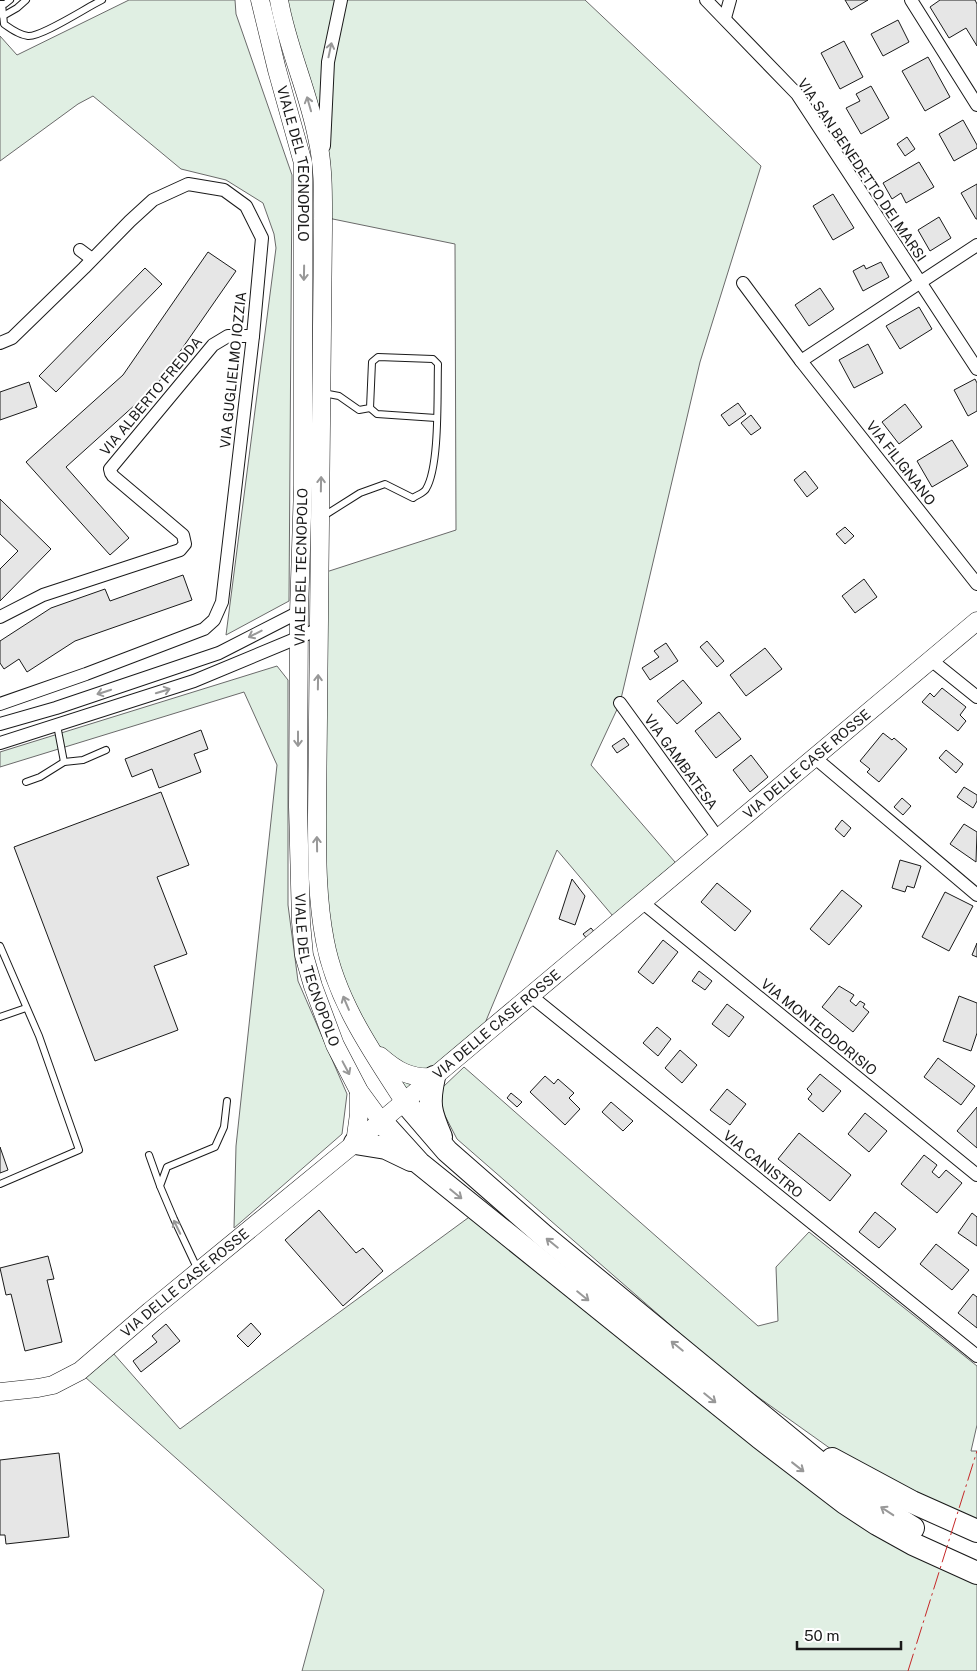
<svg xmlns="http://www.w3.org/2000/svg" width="977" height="1671" font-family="'Public Sans',sans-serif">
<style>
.green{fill:#e0efe3;stroke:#6a6a6a}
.building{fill:#e6e6e6;stroke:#1a1a1a}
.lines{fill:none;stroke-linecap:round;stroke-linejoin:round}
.lane-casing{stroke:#1a1a1a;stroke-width:8}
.street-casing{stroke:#1a1a1a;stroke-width:14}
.secondary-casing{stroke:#1a1a1a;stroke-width:19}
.highway-casing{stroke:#1a1a1a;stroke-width:24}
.lane{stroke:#fff;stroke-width:6}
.street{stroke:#fff;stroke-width:12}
.secondary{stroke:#fff;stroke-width:18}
.highway{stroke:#fff;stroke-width:22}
.power{stroke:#c62828;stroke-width:1;stroke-dasharray:18 4 2.5 4;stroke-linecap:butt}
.oneway{stroke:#989898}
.labels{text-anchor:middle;stroke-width:4;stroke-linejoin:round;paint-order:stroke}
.street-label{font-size:14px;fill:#1a1a1a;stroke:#fff}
</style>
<rect width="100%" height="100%" fill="#fff"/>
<!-- green -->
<g class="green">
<path d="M129 0H235L236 14 292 175 289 601 226 635 276 248 274 234 263 203 226 180 181 169 93 96 78 104 0 161V36L17 55Z"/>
<path d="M281 0H585L761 166 700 362 620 703 591 765 681 869 618 922 557 850 478 1040 404 1101 325 942 320 574 456 530 455 244 323 217 322 168Z"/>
<path d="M277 666 288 680V905L298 981 347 1094 342 1134 234 1228 236 1146 277 765 244 692 0 767V752Z"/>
<path d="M464 1067 758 1326 778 1321 776 1267 809 1232 977 1366V1425L971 1451H977V1521L838 1454 730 1377 457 1139 441 1108 443 1087Z"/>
<path d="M472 1215 977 1582V1671H302L324 1590 85 1377 113 1353 180 1429Z"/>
</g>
<!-- building -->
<g class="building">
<path d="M845 0H868L851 10Z"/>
<path d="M940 0H975L977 4V46L966 28 949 38 930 7Z"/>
<path d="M898 20 909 42 883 56 871 34Z"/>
<path d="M844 41 863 77 840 89 821 53Z"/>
<path d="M928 57 950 97 925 111 902 71Z"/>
<path d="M871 86 889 118 861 134 846 108 860 101 856 94Z"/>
<path d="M963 120 977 145V148L954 161 939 134Z"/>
<path d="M907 137 915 149 905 156 897 144Z"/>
<path d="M919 162 934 187 906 203 901 193 892 199 883 183Z"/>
<path d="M977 184V219H976L961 193Z"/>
<path d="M833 194 854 228 833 240 813 206Z"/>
<path d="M939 217 951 238 930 251 918 230Z"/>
<path d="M208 252 236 271 156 386 66 467 129 538 110 555 26 462 123 375Z"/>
<path d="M881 262 889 277 863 291 853 271 864 265 866 269Z"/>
<path d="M145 268 162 284 56 392 39 376Z"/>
<path d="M820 288 834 309 809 326 795 305Z"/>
<path d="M919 307 932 329 900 349 886 326Z"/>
<path d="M868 344 883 373 854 388 839 360Z"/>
<path d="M975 379 977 383V411L968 416 954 390Z"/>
<path d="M29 382 37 407 0 420V392Z"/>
<path d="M738 403 746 414 729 426 721 415Z"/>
<path d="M905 404 922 427 899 444 882 422Z"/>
<path d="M751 415 761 428 751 435 741 423Z"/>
<path d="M952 440 968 466 932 487 917 461Z"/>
<path d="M805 471 818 488 807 497 794 480Z"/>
<path d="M0 499 51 549 0 601V569L18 551 0 534Z"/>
<path d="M845 527 854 536 845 544 836 534Z"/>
<path d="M183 575 192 600 75 641 27 672 19 659 4 669 0 663V641L51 608 105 589 110 601Z"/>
<path d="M864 579 877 597 855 613 842 596Z"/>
<path d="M707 641 724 661 717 667 700 647Z"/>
<path d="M666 643 678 661 650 680 642 668 659 657 654 651Z"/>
<path d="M765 648 782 669 746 696 730 675Z"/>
<path d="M683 680 702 703 677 724 657 701Z"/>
<path d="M942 688 966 707 960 715 966 721 958 731 922 702 930 693 934 697Z"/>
<path d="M719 712 741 739 716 758 695 731Z"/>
<path d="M201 730 208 749 194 754 201 772 159 788 152 769 132 777 125 759Z"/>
<path d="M883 733 892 740 894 738 907 749 879 782 867 772 870 769 860 761Z"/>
<path d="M624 738 629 745 617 753 612 746Z"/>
<path d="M946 750 963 764 956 773 939 758Z"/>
<path d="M751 755 768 777 750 792 733 770Z"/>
<path d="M964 787 977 795V801L973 808 957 797Z"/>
<path d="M161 792 189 865 157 877 187 954 154 966 178 1030 95 1061 14 847Z"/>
<path d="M902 798 911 806 903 815 894 807Z"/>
<path d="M842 820 851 828 844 837 835 829Z"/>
<path d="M964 824 977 832 976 862 950 844Z"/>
<path d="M900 860 921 866 914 888 907 886 905 892 892 888Z"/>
<path d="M572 879 585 896 575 925 559 919Z"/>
<path d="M717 883 751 911 735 931 701 902Z"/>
<path d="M842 890 862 906 829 945 810 929Z"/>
<path d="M945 892 973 906 949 951 922 937Z"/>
<path d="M591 928 596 934 588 940 583 934Z"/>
<path d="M663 940 678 952 653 984 638 972Z"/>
<path d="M977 943V957L972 955Z"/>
<path d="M699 971 712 981 705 990 692 981Z"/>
<path d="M839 986 854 995 850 1001 856 1006 860 1001 865 1004 863 1007 869 1012 853 1032 822 1007Z"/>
<path d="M959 996 977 1003V1033L971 1051 943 1041Z"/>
<path d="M727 1004 744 1017 729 1037 712 1024Z"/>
<path d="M657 1027 671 1039 658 1056 643 1043Z"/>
<path d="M680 1050 697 1065 682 1083 665 1068Z"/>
<path d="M938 1058 975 1086 961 1105 924 1077Z"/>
<path d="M820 1074 841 1091 823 1112 808 1099 812 1094 807 1089Z"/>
<path d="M545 1076 554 1084 558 1079 574 1093 569 1098 580 1109 565 1125 530 1092Z"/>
<path d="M727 1089 746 1104 730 1125 710 1110Z"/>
<path d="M511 1093 522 1102 517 1107 507 1098Z"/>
<path d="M611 1102 633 1121 623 1131 602 1112Z"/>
<path d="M977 1107V1148L957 1131Z"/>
<path d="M865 1113 887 1131 869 1152 848 1134Z"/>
<path d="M799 1133 851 1175 830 1201 778 1159Z"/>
<path d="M0 1147 8 1170 0 1173Z"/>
<path d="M924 1155 937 1165 932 1172 939 1178 946 1170 962 1183 937 1213 901 1184Z"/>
<path d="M319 1210 356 1253 363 1248 383 1271 343 1306 285 1240Z"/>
<path d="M875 1212 896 1229 879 1248 859 1232Z"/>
<path d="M972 1213 977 1217V1246L958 1233Z"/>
<path d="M936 1244 969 1270 952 1290 920 1264Z"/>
<path d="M48 1256 54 1279 47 1280 62 1342 25 1351 11 1294 6 1295 0 1268Z"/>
<path d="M973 1294 977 1297V1328L958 1313Z"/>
<path d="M251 1323 261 1334 248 1347 237 1336Z"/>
<path d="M166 1324 180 1341 141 1372 133 1361 157 1342 152 1336Z"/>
<path d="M59 1453 69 1537 6 1544 5 1535H0V1460Z"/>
</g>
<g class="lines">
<defs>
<g id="lane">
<path d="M0 4H5L10 0"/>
<path d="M2 4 4 24C11 29 19 35 28 36 42 37 87 7 102 0"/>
<path d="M3 16 17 8 26 0"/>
<path d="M370 408 377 414 436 418"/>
<path d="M322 517 360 493 385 484 413 498C417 495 424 493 426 489 440 466 437 393 438 364L433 359 378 357 372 362 370 408 359 410 339 396 323 393"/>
<path d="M57 725 64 762 83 760 106 750"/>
<path d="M26 782 40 777 64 762"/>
<path d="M0 946 39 1036 79 1150 0 1184"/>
<path d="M0 1017 26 1008"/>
<path d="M149 1155 160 1186"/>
<path d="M198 1270 174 1219 160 1186 167 1167 215 1147 224 1127 227 1101"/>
</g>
<g id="street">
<path d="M706 0 797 94 977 369"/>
<path d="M911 0 977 105"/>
<path d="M725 18 730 0"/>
<path d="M324 146 328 62 341 0"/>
<path d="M80 250 92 259"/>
<path d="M743 283 801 361 977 584"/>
<path d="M0 343 12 338 84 268 130 221 153 200 188 184 224 190 246 206 262 238 253 336 222 602 214 620 204 629 86 674 0 704"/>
<path d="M801 361 977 245"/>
<path d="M0 617 43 595 180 550 185 544 183 535 113 476 111 473 110 469 213 345 228 336H253"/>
<path d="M931 660 977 697"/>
<path d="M620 703 718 838"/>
<path d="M0 724 56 708 219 653 299 612"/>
<path d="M0 743 194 681 319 629"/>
<path d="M814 757 977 895"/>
<path d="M642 902 977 1175"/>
<path d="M531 996 977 1356"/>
</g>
<g id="secondary">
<path id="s1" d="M260 0 277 70 303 163V486L299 612 298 807 301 922 304 955 313 986 335 1045 359 1091 381 1121"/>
<path d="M279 0C287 47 308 90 317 137 324 167 323 198 323 229L317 816C317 858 317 900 325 941 336 1000 372 1052 404 1101"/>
<path d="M380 1056C397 1071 411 1079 434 1077"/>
<path d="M355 1143 359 1114V1091"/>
<path id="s2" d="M0 1392 38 1388 53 1385 80 1371 150 1311 355 1143 977 621"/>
</g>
<g id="highway">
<path d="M434 1077C428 1104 430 1111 441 1137"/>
<path d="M404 1101 447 1151 544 1236 850 1488 913 1528"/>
<path d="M381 1121 419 1163 759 1437 845 1503 877 1524 913 1544 977 1573"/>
<path d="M355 1143 386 1148 411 1160"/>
<path d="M832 1459 912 1502 977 1531"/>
</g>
</defs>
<!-- lane casing -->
<use href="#lane" class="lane-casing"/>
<!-- street casing -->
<use href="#street" class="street-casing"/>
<!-- secondary casing -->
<use href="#secondary" class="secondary-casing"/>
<!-- highway casing -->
<use href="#highway" class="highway-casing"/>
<!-- lane -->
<use href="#lane" class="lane"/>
<!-- street -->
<use href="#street" class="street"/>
<!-- secondary -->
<use href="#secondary" class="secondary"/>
<!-- highway -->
<use href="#highway" class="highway"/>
<!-- power -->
<path class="power" d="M908 1671 977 1451"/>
</g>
<!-- one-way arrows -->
<defs><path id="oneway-shaft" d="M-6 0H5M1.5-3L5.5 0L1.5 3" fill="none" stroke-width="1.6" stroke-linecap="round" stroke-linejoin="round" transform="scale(1.25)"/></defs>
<g class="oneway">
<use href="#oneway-shaft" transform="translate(330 50) rotate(-78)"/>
<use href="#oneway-shaft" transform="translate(309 104) rotate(-106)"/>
<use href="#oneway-shaft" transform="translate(304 273) rotate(91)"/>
<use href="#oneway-shaft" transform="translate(321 484) rotate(-89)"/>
<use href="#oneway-shaft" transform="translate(255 634) rotate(153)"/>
<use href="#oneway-shaft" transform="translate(318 682) rotate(-89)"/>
<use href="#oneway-shaft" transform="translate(163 691) rotate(-17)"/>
<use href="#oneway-shaft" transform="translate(104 692) rotate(162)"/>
<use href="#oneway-shaft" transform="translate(298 739) rotate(90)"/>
<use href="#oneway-shaft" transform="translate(317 844) rotate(-91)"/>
<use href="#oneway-shaft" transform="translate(346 1003) rotate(-113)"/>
<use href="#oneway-shaft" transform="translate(346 1068) rotate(62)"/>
<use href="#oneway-shaft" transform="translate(456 1194) rotate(39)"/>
<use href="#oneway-shaft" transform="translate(177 1227) rotate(-116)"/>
<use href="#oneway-shaft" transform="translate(552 1243) rotate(-141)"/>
<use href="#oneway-shaft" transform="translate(583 1296) rotate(39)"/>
<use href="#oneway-shaft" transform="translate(677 1346) rotate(-141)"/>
<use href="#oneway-shaft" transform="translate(710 1398) rotate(39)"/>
<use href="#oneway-shaft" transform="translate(798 1467) rotate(38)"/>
<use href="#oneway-shaft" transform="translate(887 1511) rotate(-147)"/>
</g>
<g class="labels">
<!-- street labels -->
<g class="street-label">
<text dy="5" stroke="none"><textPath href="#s1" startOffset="168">VIALE DEL TECNOPOLO</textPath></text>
<text transform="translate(862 170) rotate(56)" y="5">VIA SAN BENEDETTO DEI MARSI</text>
<text transform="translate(233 370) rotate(-84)" y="5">VIA GUGLIELMO IOZZIA</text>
<text transform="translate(151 396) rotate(-50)" y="5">VIA ALBERTO FREDDA</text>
<text transform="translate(901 463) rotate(52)" y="5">VIA FILIGNANO</text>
<text transform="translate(301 567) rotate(-89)" y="5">VIALE DEL TECNOPOLO</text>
<text transform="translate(681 762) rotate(54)" y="5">VIA GAMBATESA</text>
<text dy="5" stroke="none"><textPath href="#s2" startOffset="1031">VIA DELLE CASE ROSSE</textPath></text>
<text dy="5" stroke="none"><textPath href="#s1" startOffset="978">VIALE DEL TECNOPOLO</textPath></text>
<text dy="5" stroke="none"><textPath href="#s2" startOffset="626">VIA DELLE CASE ROSSE</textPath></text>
<text transform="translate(819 1027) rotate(39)" y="5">VIA MONTEODORISIO</text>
<text transform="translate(763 1164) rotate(39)" y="5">VIA CANISTRO</text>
<text dy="5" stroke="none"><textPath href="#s2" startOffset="221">VIA DELLE CASE ROSSE</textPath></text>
</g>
</g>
<!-- scale -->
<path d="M797 1641v8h104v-8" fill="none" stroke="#1a1a1a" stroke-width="2.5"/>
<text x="804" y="1641" font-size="15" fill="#1a1a1a" stroke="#ffffff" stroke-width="4" paint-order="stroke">50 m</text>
</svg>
